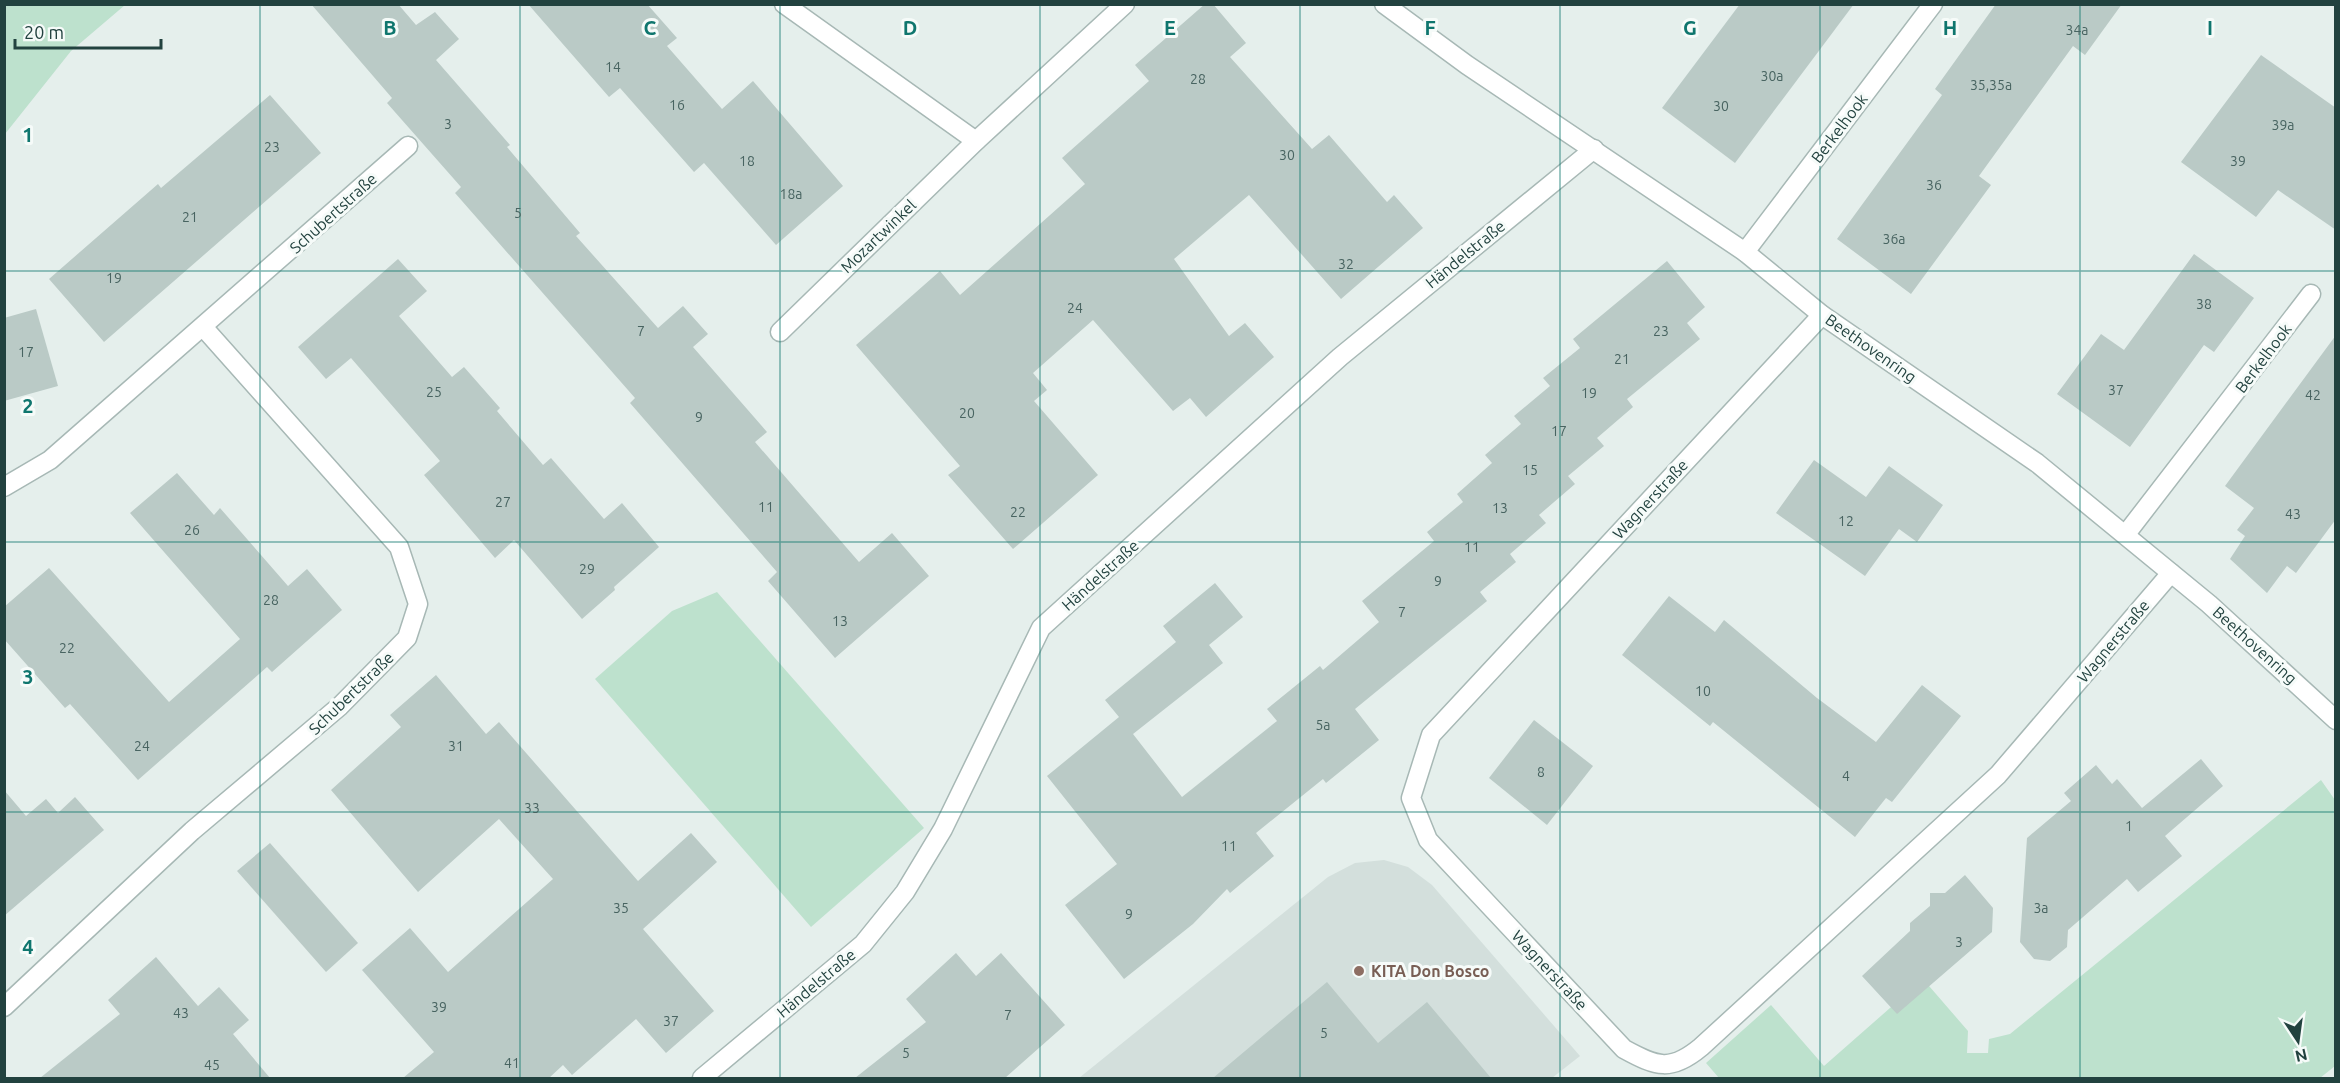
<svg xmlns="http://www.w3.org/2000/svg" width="2340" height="1083" font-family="Ubuntu,sans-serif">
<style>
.built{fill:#d3dfdc}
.green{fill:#bde1cd}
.building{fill:#bacac6}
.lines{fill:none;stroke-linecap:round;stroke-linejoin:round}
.minor-casing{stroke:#a7b8b5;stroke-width:21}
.minor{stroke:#fff;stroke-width:18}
.grid{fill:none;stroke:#0f766e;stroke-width:1.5;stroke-opacity:0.55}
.education-dot{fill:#8d6e63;stroke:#f6fbf9;stroke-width:2}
.labels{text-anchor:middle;stroke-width:6;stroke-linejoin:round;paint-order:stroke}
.number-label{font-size:14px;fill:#486461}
.street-label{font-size:16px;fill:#22423f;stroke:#f6fbf9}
.education-label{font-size:16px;font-weight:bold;fill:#785e54;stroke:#f6fbf9;text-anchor:start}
.grid-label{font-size:20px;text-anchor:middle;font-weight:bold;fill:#0f766e;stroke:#f6fbf9;stroke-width:6;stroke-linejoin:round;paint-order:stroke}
</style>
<rect width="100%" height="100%" fill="#e5efec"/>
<!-- built -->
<path class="built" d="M1384 860 1408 867 1432 885 1580 1056 1552 1078H1079L1328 877 1355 863Z"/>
<!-- green -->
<g class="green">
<path d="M4 5H125L71 51 5 134Z"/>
<path d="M717 592 924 828 811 927 595 679 672 611Z"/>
<path d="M2321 780 2335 800V1066L2320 1078H1719L1706 1063 1771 1005 1824 1066 1923 979 1968 1031 1967 1053H1988L1989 1039 2010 1034Z"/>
</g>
<!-- building -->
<g class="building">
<path d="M311 4H398L416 25 435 12 459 39 436 60 510 145 507 147 580 233 576 236 658 328 683 306 708 334 693 347 767 432 755 442 859 562 892 533 929 576 835 658 768 581 777 572 630 403 635 398 455 193 461 187 387 103 392 98Z"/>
<path d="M528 4H647L677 38 667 46 722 109 753 81 843 186 776 245 704 163 694 172 620 88 609 97Z"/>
<path d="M1205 4H1213L1246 43 1230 57 1312 149 1329 135 1387 202 1394 195 1423 228 1341 299 1249 195 1174 259 1229 336 1245 323 1274 357 1206 417 1190 398 1173 411 1093 320 1033 373 1047 390 1034 401 1098 475 1013 549 948 475 960 466 856 345 940 271 960 295 1085 184 1062 158 1149 81 1135 65Z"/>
<path d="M1740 4H1854L1735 163 1662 108Z"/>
<path d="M1996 4H2122L2085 55 2073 46 1979 176 1991 185 1911 294 1837 239 1942 95 1935 89Z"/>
<path d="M2261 55 2336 108V230L2278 190 2256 217 2181 162Z"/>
<path d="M270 95 321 153 104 342 49 279 158 184 161 188Z"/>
<path d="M2194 254 2254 298 2214 352 2204 345 2130 447 2057 394 2101 334 2124 350Z"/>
<path d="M398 259 427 291 399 316 452 377 464 367 500 408 497 411 543 465 551 458 604 519 622 503 659 547 614 587 615 590 582 619 514 540 495 558 424 475 440 461 351 358 326 379 298 347Z"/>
<path d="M1667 261 1705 307 1687 323 1700 339 1627 399 1633 407 1597 438 1604 446 1568 476 1575 484 1539 515 1546 523 1510 554 1516 562 1480 592 1487 601 1355 709 1379 740 1326 783 1323 779 1256 833 1274 856 1230 893 1227 889 1193 924 1124 979 1065 905 1117 864 1047 776 1119 717 1105 700 1176 642 1163 626 1215 583 1243 617 1209 645 1223 663 1133 734 1182 797 1277 721 1267 709 1320 666 1323 670 1379 622 1362 601 1434 541 1427 532 1463 502 1457 494 1492 463 1485 455 1521 424 1514 416 1550 386 1543 378 1580 348 1573 339Z"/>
<path d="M36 309 58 386 4 401V318Z"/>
<path d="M2336 335V519L2296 573 2287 566 2267 593 2230 559 2245 536 2237 530 2254 508 2225 486Z"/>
<path d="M1814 460 1866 497 1889 466 1943 505 1917 542 1899 529 1865 576 1776 513Z"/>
<path d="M177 473 214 515 220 508 288 586 307 569 342 610 272 672 267 667 138 780 70 704 65 708 4 639V607L49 568 169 702 240 639 130 513Z"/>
<path d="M1669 596 1715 632 1724 620 1817 698 1876 742 1922 685 1961 716 1892 802 1886 798 1855 837 1713 722 1710 726 1622 655Z"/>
<path d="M436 675 486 734 499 722 638 881 691 833 717 862 643 929 714 1011 666 1053 636 1019 572 1075 563 1065 549 1078H403L434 1052 362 970 410 928 448 972 553 879 499 819 418 892 331 790 401 727 390 715Z"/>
<path d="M1534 720 1593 766 1547 825 1489 778Z"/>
<path d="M2201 759 2223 786 2165 836 2182 856 2138 892 2127 879 2068 930 2067 947 2050 961 2034 959 2020 942 2027 838 2071 801 2064 793 2096 765 2112 784 2117 779 2142 808Z"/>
<path d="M4 790 26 816 46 799 58 813 75 797 104 830 4 916Z"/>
<path d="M270 843 358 943 326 972 237 871Z"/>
<path d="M1965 875 1993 908 1992 932 1897 1014 1862 976 1910 931V923L1930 906V893H1945Z"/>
<path d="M956 953 976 976 1001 953 1065 1025 1005 1078H855L926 1022 906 999Z"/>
<path d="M156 957 198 1006 219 987 249 1020 233 1034 270 1078H40L120 1014 108 1000Z"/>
<path d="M1327 982 1378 1043 1427 1002 1491 1078H1213Z"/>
</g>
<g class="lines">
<defs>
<g id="minor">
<path d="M784 4 976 141"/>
<path d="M1384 4 1467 65 1745 252 1822 315 2037 463 2209 604 2336 720"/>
<path d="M1745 252 1933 4"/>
<path d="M1822 315 1431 735 1411 798 1428 840 1624 1049C1657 1067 1671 1072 1701 1047L1998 775 2171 573"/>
<path d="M780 332 976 141 1125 4"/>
<path d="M4 487 50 460 408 146"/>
<path d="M2126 534 2311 294"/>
<path d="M4 1007 192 831 340 706 407 638 418 604 399 547 204 328"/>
<path d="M702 1078 863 944 905 892 943 829 1041 628 1340 357 1594 149"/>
</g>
</defs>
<!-- minor casing -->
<use href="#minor" class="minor-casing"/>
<!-- minor -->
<use href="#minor" class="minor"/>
</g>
<!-- grid -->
<path class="grid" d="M260 4V1078M520 4V1078M780 4V1078M1040 4V1078M1300 4V1078M1560 4V1078M1820 4V1078M2080 4V1078M4 271H2336M4 542H2336M4 812H2336"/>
<!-- markers -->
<circle class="education-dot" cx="1359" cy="971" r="6"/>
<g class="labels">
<!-- number labels -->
<g class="number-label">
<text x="2077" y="35">34a</text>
<text x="613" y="72">14</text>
<text x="1772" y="81">30a</text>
<text x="1198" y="84">28</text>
<text x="1991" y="90">35,35a</text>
<text x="677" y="110">16</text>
<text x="1721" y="111">30</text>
<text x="448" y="129">3</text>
<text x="2283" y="130">39a</text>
<text x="272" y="152">23</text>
<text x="1287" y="160">30</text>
<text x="747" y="166">18</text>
<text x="2238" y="166">39</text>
<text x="1934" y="190">36</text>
<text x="791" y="199">18a</text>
<text x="518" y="218">5</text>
<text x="190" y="222">21</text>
<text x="1894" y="244">36a</text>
<text x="1346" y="269">32</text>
<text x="114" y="283">19</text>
<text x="2204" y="309">38</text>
<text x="1075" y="313">24</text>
<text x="641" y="336">7</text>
<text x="1661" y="336">23</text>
<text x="26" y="357">17</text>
<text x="1622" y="364">21</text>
<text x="2116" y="395">37</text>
<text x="434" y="397">25</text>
<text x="1589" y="398">19</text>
<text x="2313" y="400">42</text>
<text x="967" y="418">20</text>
<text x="699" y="422">9</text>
<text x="1559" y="436">17</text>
<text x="1530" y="475">15</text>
<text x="503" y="507">27</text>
<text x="766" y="512">11</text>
<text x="1500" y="513">13</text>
<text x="1018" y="517">22</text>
<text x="2293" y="519">43</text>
<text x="1846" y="526">12</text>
<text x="192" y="535">26</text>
<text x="1472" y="552">11</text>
<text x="587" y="574">29</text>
<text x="1438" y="586">9</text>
<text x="271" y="605">28</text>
<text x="1402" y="617">7</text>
<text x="840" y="626">13</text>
<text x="67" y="653">22</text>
<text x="1703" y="696">10</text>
<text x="1323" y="730">5a</text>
<text x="142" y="751">24</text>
<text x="456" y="751">31</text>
<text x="1541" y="777">8</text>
<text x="1846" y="781">4</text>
<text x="532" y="813">33</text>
<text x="2129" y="831">1</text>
<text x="1229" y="851">11</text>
<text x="621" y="913">35</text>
<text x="2041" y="913">3a</text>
<text x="1129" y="919">9</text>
<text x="1959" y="947">3</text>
<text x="439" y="1012">39</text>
<text x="181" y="1018">43</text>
<text x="1008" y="1020">7</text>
<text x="671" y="1026">37</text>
<text x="1324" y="1038">5</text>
<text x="906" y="1058">5</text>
<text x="512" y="1068">41</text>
<text x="212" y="1070">45</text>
</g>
<!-- street labels -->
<g class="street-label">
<text transform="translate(1839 128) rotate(-53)" y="6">Berkelhook</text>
<text transform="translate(333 213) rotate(-42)" y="6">Schubertstraße</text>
<text transform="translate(878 236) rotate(-44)" y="6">Mozartwinkel</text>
<text transform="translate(1465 254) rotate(-39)" y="6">Händelstraße</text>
<text transform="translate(1871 348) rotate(35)" y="6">Beethovenring</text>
<text transform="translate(2263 358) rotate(-53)" y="6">Berkelhook</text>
<text transform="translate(1650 499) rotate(-47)" y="6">Wagnerstraße</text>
<text transform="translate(1100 575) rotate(-42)" y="6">Händelstraße</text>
<text transform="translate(2113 641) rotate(-50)" y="6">Wagnerstraße</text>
<text transform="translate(2255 645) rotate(42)" y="6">Beethovenring</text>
<text transform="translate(351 693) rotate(-44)" y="6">Schubertstraße</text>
<text transform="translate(1550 970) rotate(47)" y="6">Wagnerstraße</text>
<text transform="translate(816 983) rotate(-40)" y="6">Händelstraße</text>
</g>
<!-- education labels -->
<g class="education-label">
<text x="1371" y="977">KITA Don Bosco</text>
</g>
</g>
<g class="grid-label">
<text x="390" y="35">B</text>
<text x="650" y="35">C</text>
<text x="910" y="35">D</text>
<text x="1170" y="35">E</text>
<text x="1430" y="35">F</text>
<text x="1690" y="35">G</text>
<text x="1950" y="35">H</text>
<text x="2210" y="35">I</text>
<text x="28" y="142">1</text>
<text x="28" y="413">2</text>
<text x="28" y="684">3</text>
<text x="28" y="954">4</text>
</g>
<!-- border -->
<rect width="2340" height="1083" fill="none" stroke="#22423f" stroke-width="12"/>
<!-- north arrow -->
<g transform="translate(2298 1041) rotate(167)" stroke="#f6fbf9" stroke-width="4.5" paint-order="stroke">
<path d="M0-4.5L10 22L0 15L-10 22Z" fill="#22423f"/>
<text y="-9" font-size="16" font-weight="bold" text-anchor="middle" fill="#22423f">N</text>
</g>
<!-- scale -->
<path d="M15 39v9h146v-9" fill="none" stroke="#22423f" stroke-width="3"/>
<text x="24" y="39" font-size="18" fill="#22423f" stroke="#f6fbf9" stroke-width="4.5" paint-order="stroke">20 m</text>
</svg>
